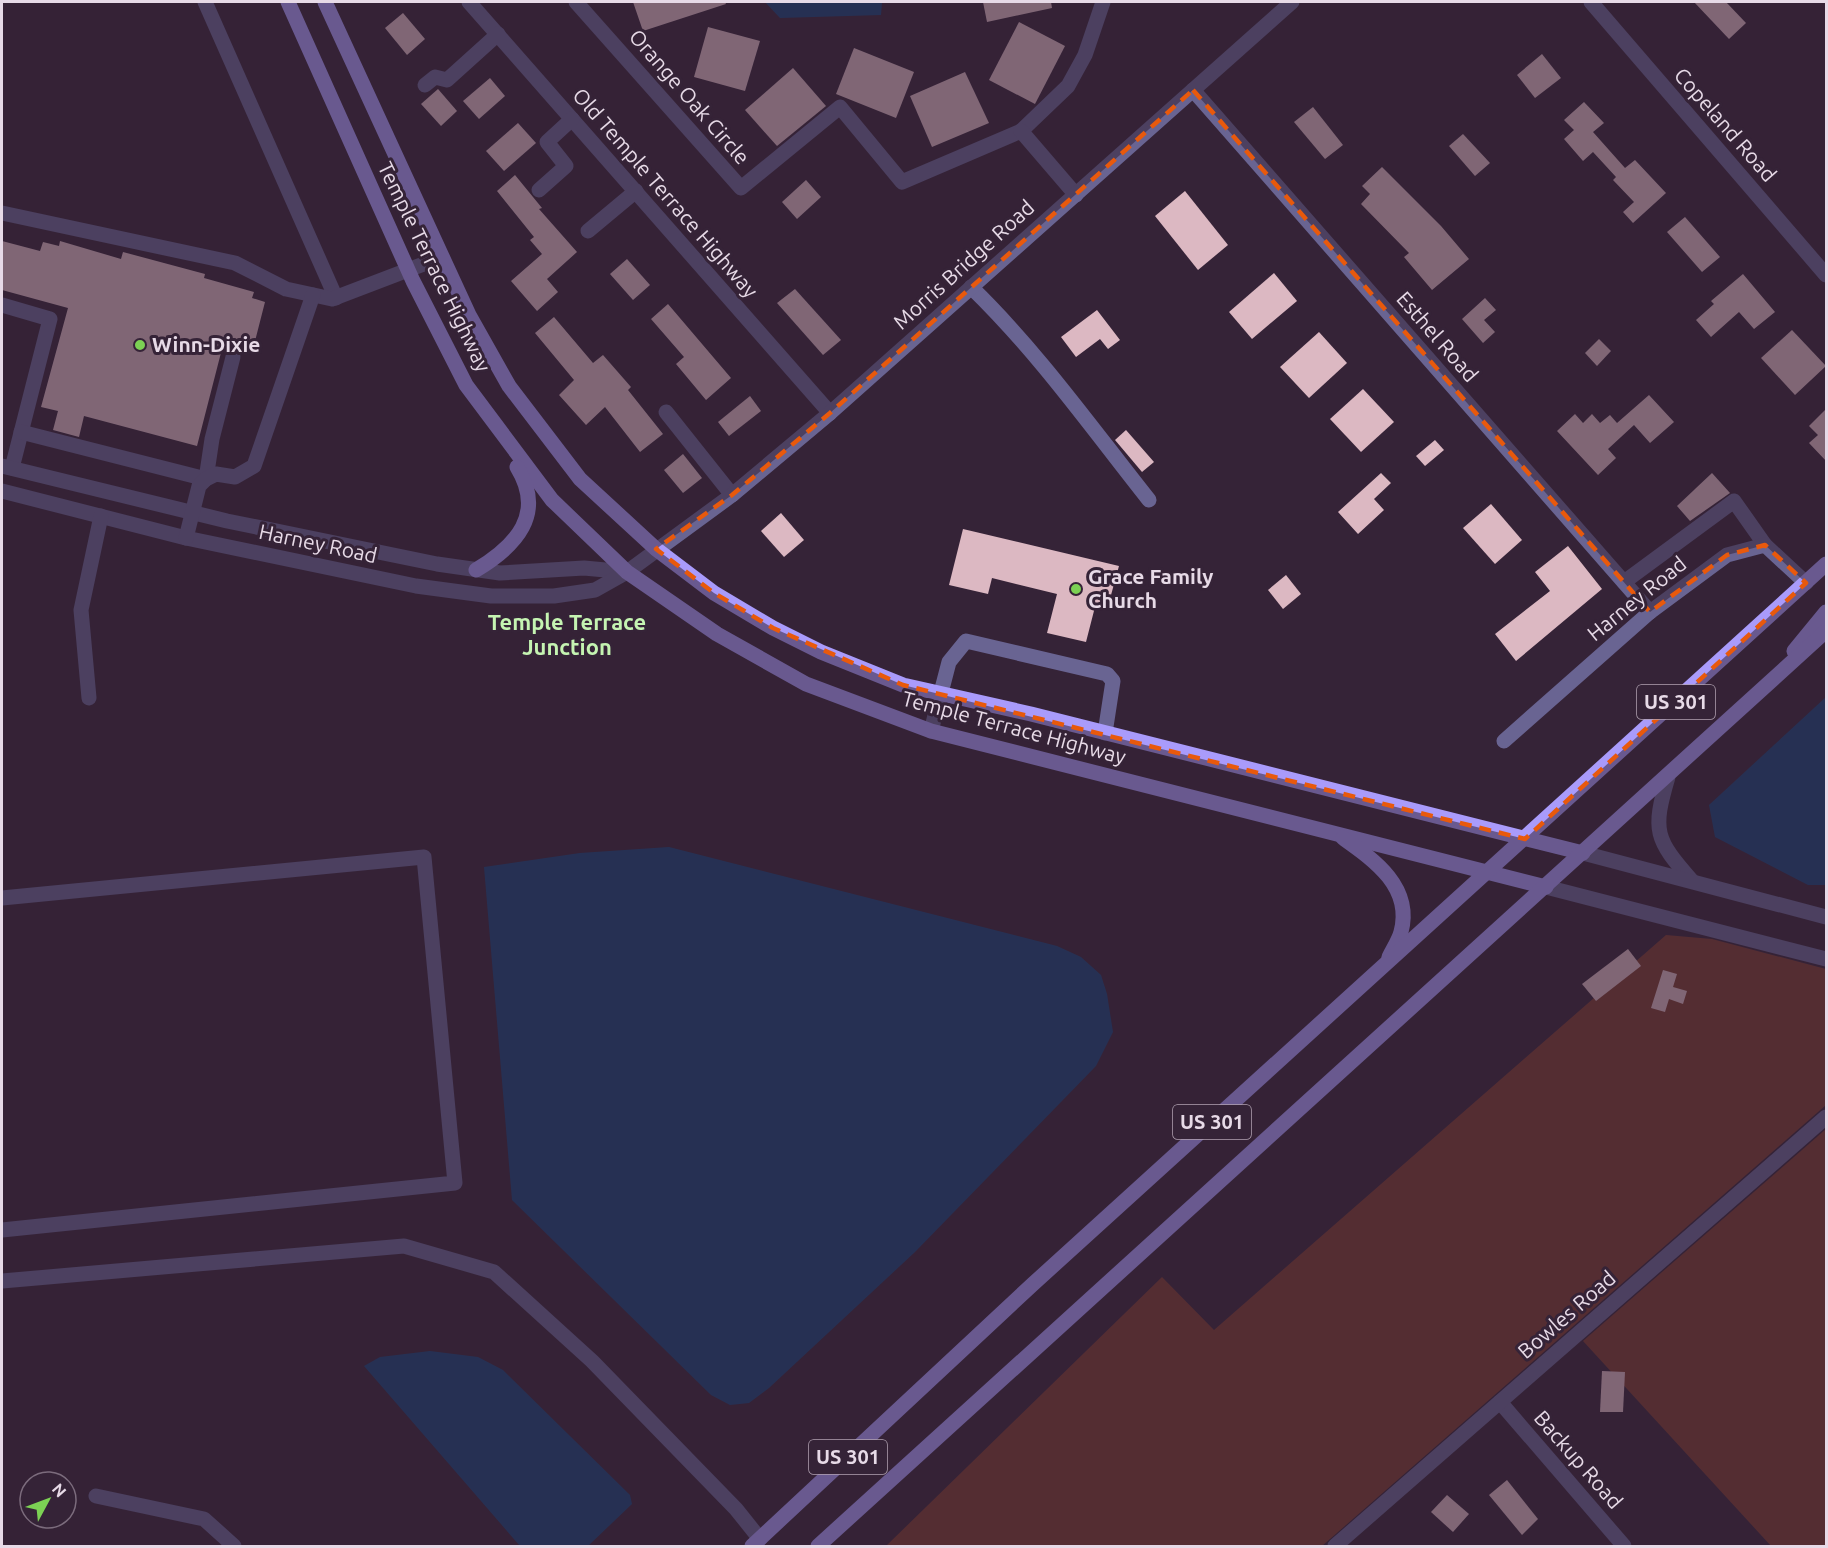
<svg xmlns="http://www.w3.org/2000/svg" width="1828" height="1548" font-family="Ubuntu,sans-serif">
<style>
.green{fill:#7b3b2e}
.water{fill:#164277}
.building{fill:#dcb8c2}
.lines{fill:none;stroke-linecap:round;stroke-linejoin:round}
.minor{stroke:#696492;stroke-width:15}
.major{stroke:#a99bfb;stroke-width:15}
.marked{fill:none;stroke:#e8590c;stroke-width:4.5;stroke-dasharray:12 8;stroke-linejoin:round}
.poi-dot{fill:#7cd154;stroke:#352337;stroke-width:2}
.labels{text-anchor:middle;stroke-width:6;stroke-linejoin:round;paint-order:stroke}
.shield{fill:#352337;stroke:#b2a3b2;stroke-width:1.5}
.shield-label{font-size:20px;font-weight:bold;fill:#e7dae7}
.street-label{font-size:21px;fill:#e7dae7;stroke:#352337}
.poi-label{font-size:21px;font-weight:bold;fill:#e7dae7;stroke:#352337;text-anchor:start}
.neighbourhood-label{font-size:22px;font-weight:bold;fill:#c5f4b2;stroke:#352337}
</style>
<rect width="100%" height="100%" fill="#352337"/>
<!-- green -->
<g class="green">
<path d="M1666 935 1712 939 1826 969V1105L1322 1546H886L1162 1277 1214 1330Z"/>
<path d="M1826 1129V1546H1771L1583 1341Z"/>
</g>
<!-- water -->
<g class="water">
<path d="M765 2H882L881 15 780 18Z"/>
<path d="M1826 697V885H1808L1715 837 1709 805Z"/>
<path d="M669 847 1057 946 1081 957 1101 975 1107 994 1113 1032 1096 1066 915 1252 769 1388 749 1403 730 1405 711 1395 512 1200 484 867 580 853Z"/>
<path d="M430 1351 478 1357 503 1370 630 1495 632 1504 588 1546H520L364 1366 380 1357Z"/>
</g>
<!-- building -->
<g class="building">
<path d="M633 2H725L726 4 643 31Z"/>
<path d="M983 2H1051L1052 8 987 22Z"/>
<path d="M1694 2H1726L1746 23 1729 39Z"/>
<path d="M403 13 425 39 407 55 385 28Z"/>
<path d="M1019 22 1065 46 1035 104 989 80Z"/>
<path d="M708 27 760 41 745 91 694 77Z"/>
<path d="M854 48 914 72 896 118 836 94Z"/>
<path d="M1542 54 1561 78 1535 98 1517 75Z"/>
<path d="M793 68 826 106 777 146 745 110Z"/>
<path d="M965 72 989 123 932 147 910 96Z"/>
<path d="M490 78 505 96 479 119 463 101Z"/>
<path d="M438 89 457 111 441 126 421 104Z"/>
<path d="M1584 102 1604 123 1593 132 1625 168 1635 160 1666 193 1633 223 1623 212 1634 202 1613 180 1616 177 1593 152 1583 161 1564 139 1574 130 1564 120Z"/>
<path d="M1313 107 1343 145 1325 159 1294 122Z"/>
<path d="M518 123 536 143 504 171 486 151Z"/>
<path d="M1463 134 1490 163 1475 176 1449 146Z"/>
<path d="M1382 167 1441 226 1469 259 1432 290 1404 257 1409 253 1361 204 1370 194 1362 186Z"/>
<path d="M515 175 542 208 539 209 577 252 547 279 558 292 537 311 511 281 542 254 530 240 534 237 497 191Z"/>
<path d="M806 180 821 197 797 219 782 202Z"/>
<path d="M1185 191 1228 245 1198 270 1155 216Z"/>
<path d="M1685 217 1720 257 1702 272 1667 232Z"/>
<path d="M2 241 40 251 43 242 59 246 60 241 121 259 123 252 205 274 204 278 254 292 252 298 265 302 253 349 224 341 197 446 84 416 79 437 53 430 58 411 41 407 68 308 2 290Z"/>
<path d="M627 259 650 285 633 300 610 274Z"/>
<path d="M1274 273 1297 301 1252 339 1229 312Z"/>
<path d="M1743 274 1775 312 1754 329 1739 312 1711 337 1696 320 1714 304 1711 301Z"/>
<path d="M795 289 841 340 823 355 777 303Z"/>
<path d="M1485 298 1496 310 1484 320 1495 332 1483 343 1462 319Z"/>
<path d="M668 304 731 378 706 400 676 364 684 357 651 319Z"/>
<path d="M1097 310 1120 340 1108 349 1100 339 1076 357 1061 337Z"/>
<path d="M554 317 593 363 603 355 631 387 628 390 663 434 640 452 605 407 586 425 559 395 574 380 535 333Z"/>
<path d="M1792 330 1826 366 1795 395 1761 358Z"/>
<path d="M1319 332 1347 363 1309 398 1280 367Z"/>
<path d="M1599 339 1611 351 1597 366 1585 353Z"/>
<path d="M1363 389 1394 422 1361 452 1330 419Z"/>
<path d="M1649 395 1674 422 1650 443 1634 425 1608 449 1616 458 1598 475 1557 431 1575 414 1583 423 1592 414 1600 423 1610 415 1617 423Z"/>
<path d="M750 396 761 411 729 436 718 422Z"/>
<path d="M1827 408V462L1809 443 1818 435 1809 426Z"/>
<path d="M1126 430 1154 462 1142 472 1115 440Z"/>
<path d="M1435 440 1444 450 1425 466 1416 456Z"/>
<path d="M683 454 702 478 683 493 664 470Z"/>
<path d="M1381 473 1391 483 1374 499 1384 510 1358 534 1338 512Z"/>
<path d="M1712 473 1730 493 1690 521 1677 506Z"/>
<path d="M1491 504 1522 540 1495 564 1463 528Z"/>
<path d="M781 513 804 540 784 557 761 531Z"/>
<path d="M963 529 1119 566 1108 606 1096 603 1086 642 1047 633 1057 594 992 578 988 594 949 585Z"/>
<path d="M1568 546 1602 589 1516 661 1495 634 1550 591 1535 572Z"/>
<path d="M1286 575 1301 594 1283 609 1268 590Z"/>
<path d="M1628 949 1641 966 1596 1001 1582 984Z"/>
<path d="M1663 970 1677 974 1673 987 1687 991 1683 1004 1669 999 1665 1012 1651 1008Z"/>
<path d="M1602 1371 1625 1372 1623 1412H1600Z"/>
<path d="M1507 1480 1538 1519 1522 1535 1489 1495Z"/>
<path d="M1447 1495 1469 1514 1453 1532 1431 1512Z"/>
</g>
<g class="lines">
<!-- minor -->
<g class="minor">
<path d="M205 2 336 298"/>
<path d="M469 2 830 413"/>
<path d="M576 2 741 188 840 107 902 182 1021 131 1068 86 1085 55 1103 2"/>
<path d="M1591 2 1826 275"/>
<path d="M425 85 435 77 447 80 498 34"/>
<path d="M1193 90 1650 612"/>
<path d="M1021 131 1076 195"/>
<path d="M539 190 566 166 547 142 572 119"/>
<path d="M2 213 235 263 286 289 332 299 442 257"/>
<path d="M588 231 636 191"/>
<path d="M971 287C1038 352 1091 427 1149 500"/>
<path d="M2 305 50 319 12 468"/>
<path d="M666 412 732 495"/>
<path d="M21 432 206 479 212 439 233 357"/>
<path d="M2 466 227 521 437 564 500 573 584 568 627 572"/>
<path d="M2 491 186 538 416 586 491 596H554L595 590 627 572 732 495 830 413 1292 2"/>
<path d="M186 538 199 486 206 479 216 474 235 477 254 466 313 295"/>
<path d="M1624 582 1734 501 1765 545"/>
<path d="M89 698 81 610 101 516"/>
<path d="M931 731 949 662 966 641 1107 674 1113 681 1105 733"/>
<path d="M1504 741 1650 612 1727 555 1765 545 1806 583"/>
<path d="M1668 777C1652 831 1655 839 1692 881"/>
<path d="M1583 853 1826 917"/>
<path d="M1546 887 1826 959"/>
<path d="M2 898 424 857 455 1183 2 1230"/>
<path d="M2 1281 404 1246 494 1272 592 1361 736 1509 760 1539"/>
<path d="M1500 1402 1624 1546"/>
<path d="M96 1496 204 1519 234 1546"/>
<path d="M1335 1546 1826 1117"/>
</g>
<!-- major -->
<g class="major">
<path d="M288 2 413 281 466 385 552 500 627 572 717 634 806 684 931 731 1546 887"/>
<path d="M325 2 469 315 509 386 580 479 656 549 714 593 773 628 821 652 903 685 1031 714 1583 853"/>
<path d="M476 570C516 546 546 514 517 467"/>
<path d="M1794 651 1826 612"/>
<path d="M1343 838C1374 860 1413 887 1401 932 1399 940 1393 949 1389 957"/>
<path d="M752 1546 1033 1284 1826 564"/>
<path d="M818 1546 1826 631"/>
</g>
</g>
<!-- marked area -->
<path d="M0 0H1828V1548H0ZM1193 90 1650 612 1727 555 1765 545 1806 583 1525 839 903 685 773 628 714 593 656 549 732 495 830 413Z" fill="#352337" fill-opacity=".55" fill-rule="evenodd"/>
<path class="marked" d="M1193 90 1650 612 1727 555 1765 545 1806 583 1525 839 903 685 773 628 714 593 656 549 732 495 830 413Z"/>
<!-- markers -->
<g class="poi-dot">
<circle cx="140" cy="345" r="6"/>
<circle cx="1076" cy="589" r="6"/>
</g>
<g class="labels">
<!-- shield labels -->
<g class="shield">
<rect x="1637" y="685" width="78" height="34" rx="4.5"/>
<rect x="1173" y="1105" width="78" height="34" rx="4.5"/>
<rect x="809" y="1440" width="78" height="34" rx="4.5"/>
</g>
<g class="shield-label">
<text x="1676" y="709">US 301</text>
<text x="1212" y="1129">US 301</text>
<text x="848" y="1464">US 301</text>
</g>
<!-- street labels -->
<g class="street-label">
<text transform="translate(689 97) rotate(49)" y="7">Orange Oak Circle</text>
<text transform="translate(1725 125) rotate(49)" y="7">Copeland Road</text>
<text transform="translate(665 193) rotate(49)" y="7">Old Temple Terrace Highway</text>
<text transform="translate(964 265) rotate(-42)" y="7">Morris Bridge Road</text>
<text transform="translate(434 267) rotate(64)" y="7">Temple Terrace Highway</text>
<text transform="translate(1437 337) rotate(49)" y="7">Esthel Road</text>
<text transform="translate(318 544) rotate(12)" y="7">Harney Road</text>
<text transform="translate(1637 599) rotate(-39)" y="7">Harney Road</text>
<text transform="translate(1014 728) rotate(15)" y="7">Temple Terrace Highway</text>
<text transform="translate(1567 1315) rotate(-41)" y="7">Bowles Road</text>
<text transform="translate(1578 1460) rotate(49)" y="7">Backup Road</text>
</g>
<!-- poi labels -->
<g class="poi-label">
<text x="152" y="352">Winn-Dixie</text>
<text x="1088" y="584">Grace Family<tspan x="1088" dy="24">Church</tspan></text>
</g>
<!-- neighbourhood labels -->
<g class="neighbourhood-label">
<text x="567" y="630">Temple Terrace<tspan x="567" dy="25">Junction</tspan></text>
</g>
</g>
<!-- border -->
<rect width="1828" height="1548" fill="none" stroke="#e7dae7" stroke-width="6"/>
<!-- north arrow -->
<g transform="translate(48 1500) rotate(49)"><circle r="28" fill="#352337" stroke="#7c6c7d" stroke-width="1.5"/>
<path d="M0-4.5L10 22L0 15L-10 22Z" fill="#7cd154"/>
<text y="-9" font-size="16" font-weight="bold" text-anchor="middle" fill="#e7dae7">N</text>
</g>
</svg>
